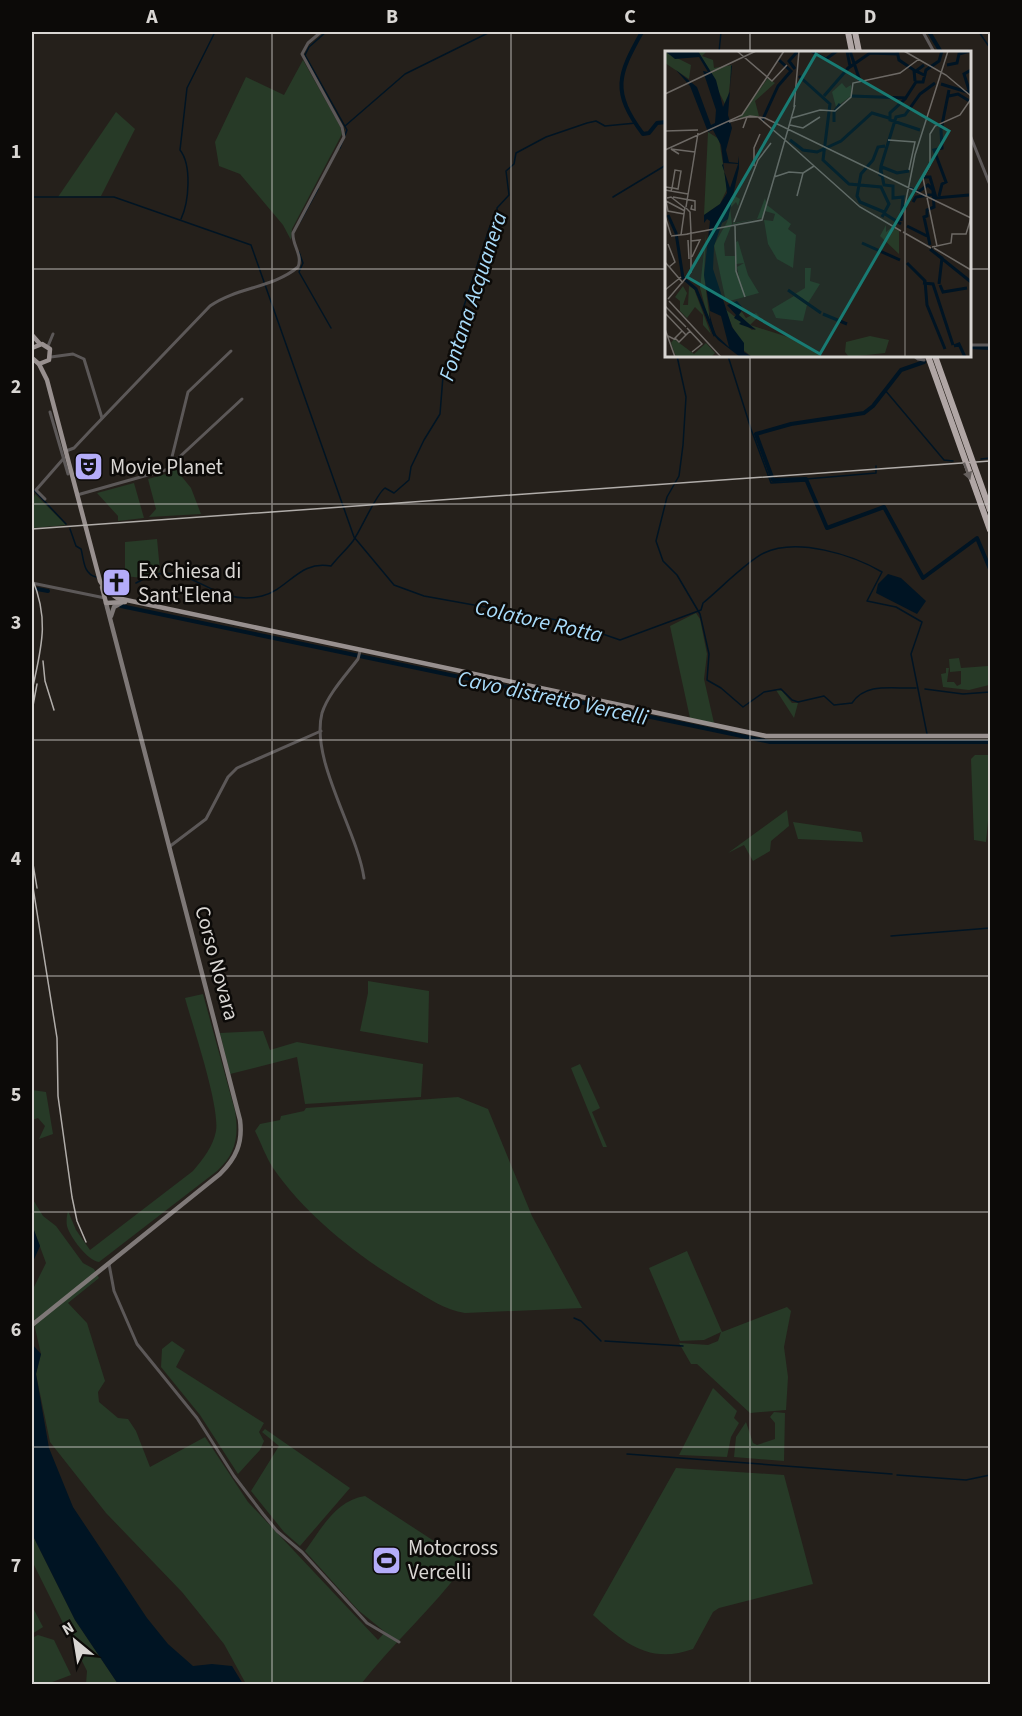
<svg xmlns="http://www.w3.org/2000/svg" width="1022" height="1716" font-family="'Source Sans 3',sans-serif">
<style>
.green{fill:#273a27}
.water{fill:#001423}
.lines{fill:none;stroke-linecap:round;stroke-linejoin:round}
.stream{stroke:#001423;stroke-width:1.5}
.canal{stroke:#001423;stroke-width:4}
.minor{stroke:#5c5858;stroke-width:3}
.secondary{stroke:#7e7877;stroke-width:4.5}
.primary{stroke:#98908f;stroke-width:4.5}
.motorway{stroke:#b0a6a5;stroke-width:6}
.rail{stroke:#b1adaa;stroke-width:1.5}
.motorway-bridge{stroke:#b0a6a5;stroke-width:6}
.oneway{fill:#66605e}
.grid{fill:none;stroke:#d9d6d3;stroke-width:1.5;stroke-opacity:0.55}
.labels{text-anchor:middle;stroke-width:5;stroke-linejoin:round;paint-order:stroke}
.poi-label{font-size:21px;fill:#d9d6d3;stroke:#0c0a08;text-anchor:start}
.street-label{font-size:21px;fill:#d9d6d3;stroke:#0c0a08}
.water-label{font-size:22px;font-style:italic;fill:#a9dcfb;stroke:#0c0a08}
.inset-river{fill:none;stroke:#001423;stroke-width:3}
.inset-road{fill:none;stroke:#6d6965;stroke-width:1.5}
.view{fill:#197b73;fill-opacity:0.15;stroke:#197b73;stroke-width:3}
.inset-edge{fill:none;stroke:#d9d6d3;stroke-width:3}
.neatline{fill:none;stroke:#d9d6d3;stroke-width:2}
.grid-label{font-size:20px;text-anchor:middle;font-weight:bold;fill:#d9d6d3}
</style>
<rect width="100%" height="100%" fill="#25201b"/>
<!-- green -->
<g class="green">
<path d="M303 60 340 126 342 134 292 229 291 240 283 225 240 174 219 166 215 142 246 77 284 95Z"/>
<path d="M116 112 135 129 101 196 58 197Z"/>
<path d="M174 467 191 488 201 514 149 517 156 509 148 479 169 473Z"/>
<path d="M134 483 144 518 118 521V516L97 493Z"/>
<path d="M35 494 66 525 32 528V504Z"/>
<path d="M157 539 160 571 142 578 125 576V542Z"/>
<path d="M696 613 700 619 707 654 704 679 714 723 690 718 670 626Z"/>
<path d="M959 658 961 668 988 666 989 685 969 690 943 687 941 674 946 673V668H949L947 682H954L957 686 961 684V671L950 672 949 659Z"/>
<path d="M776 690 782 691 792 703H798L794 718Z"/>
<path d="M975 755H988L990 800 986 842 974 840 971 759Z"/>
<path d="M787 810 789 826 771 841 770 851 753 861 744 845 728 853Z"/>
<path d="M793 822 861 832 863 842 798 839Z"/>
<path d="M368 981 429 991 428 1043 360 1031 368 993Z"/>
<path d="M203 994 235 1111C239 1136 236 1154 217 1171L99 1262C88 1261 70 1237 67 1226 66 1221 67 1215 68 1211L76 1230 90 1250 193 1171C203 1159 213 1147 216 1131 220 1106 193 1027 185 998Z"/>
<path d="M263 1031 270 1050 297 1042 423 1064 421 1097 305 1104 297 1057 230 1074 220 1033Z"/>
<path d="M580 1064 600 1108 592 1112 607 1147H603L571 1068Z"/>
<path d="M32 1090 46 1092 53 1134 39 1139 45 1126 38 1118 32 1120Z"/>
<path d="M458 1097 488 1109 532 1216 582 1308 465 1313C445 1310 428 1298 411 1288 359 1257 308 1218 273 1168 266 1157 261 1143 255 1131L260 1124 280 1120 281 1116 304 1111 306 1108Z"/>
<path d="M32 1198 43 1216 56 1226 83 1263 94 1269 99 1278 68 1303 87 1323 105 1381 98 1392 99 1402 118 1418 128 1419 136 1431 150 1467 205 1437 248 1502 378 1640 385 1632 358 1610 305 1551C322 1528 335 1501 365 1496L460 1558 464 1566C433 1608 393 1643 361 1684H246L224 1644 182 1592 106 1513 50 1442 36 1374 41 1354 32 1315V1291L46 1263 32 1225Z"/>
<path d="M687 1251 722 1332 787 1307 791 1311 784 1347 788 1377 786 1410 750 1413 697 1364H691L679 1343 708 1345 718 1341 721 1332 704 1340 680 1341 649 1268Z"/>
<path d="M172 1341 185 1350 176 1367 264 1423 259 1432 264 1441 260 1450 238 1474 200 1415 161 1367 162 1349Z"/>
<path d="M713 1388 737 1411 734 1418 739 1423 731 1437 727 1457 679 1455Z"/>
<path d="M774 1412 785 1413 784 1461 734 1457 736 1437 746 1422 753 1443 757 1445 775 1439V1423L770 1417Z"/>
<path d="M265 1429 350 1488 300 1546 284 1532 251 1491 279 1446 262 1432Z"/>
<path d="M676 1468 784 1475 813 1584 719 1608 713 1612 693 1649C649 1665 623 1642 593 1615Z"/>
<path d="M32 1534 75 1620 118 1684H86L87 1671 32 1561Z"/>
<path d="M32 1606 43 1627 32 1634Z"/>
<path d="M38 1635 54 1640 71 1675 47 1684H32V1638Z"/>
</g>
<!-- water -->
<g class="water">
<path d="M888 574 901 578 926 601 917 614 876 593 878 584Z"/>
<path d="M32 1225 40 1246 32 1264Z"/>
<path d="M32 1344 41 1354 36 1374 49 1448 73 1507 147 1618 168 1644 193 1666 212 1664 232 1666 243 1684H118L75 1620 32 1534Z"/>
</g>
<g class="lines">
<!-- stream -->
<g class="stream">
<path d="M326 32 309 47 305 55 347 130 340 148"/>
<path d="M979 32 990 48"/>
<path d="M719 52 721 32"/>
<path d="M345 126 405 74 490 32"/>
<path d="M32 197H114L251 245 354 537 394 585 424 596 568 622 620 640 701 610 703 603C719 590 747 561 764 553 797 537 853 555 882 572L867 601 896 607 922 622 911 654 927 734"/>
<path d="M613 197 666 165"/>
<path d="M181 219C189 202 192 165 180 150L187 88 215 32"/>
<path d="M300 222 318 189"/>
<path d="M299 252 303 263 299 272 331 328"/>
<path d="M677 356 686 397 683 445 679 476 667 497 656 541 663 561 677 575 700 614 709 654 707 680 721 688 743 707 764 692 781 689 792 700 798 702 824 696 834 705 852 703C866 682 893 689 916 688"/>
<path d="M728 356 751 429 771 483 805 481"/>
<path d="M885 390 944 460 953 461"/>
<path d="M981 459 990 458"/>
<path d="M806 479 876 473V466"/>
<path d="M32 488 66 524"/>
<path d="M70 529 76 546 81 549C84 559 83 574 96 577"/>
<path d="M136 583C189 551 207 609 262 596 289 589 299 560 331 566 338 557 347 549 353 541 362 528 376 494 385 488L394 493 409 480 411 467 424 440 440 414 443 376 461 330 463 309 490 226 498 221 497 208 509 195 506 171 514 164 516 153 546 137 587 123 596 121 605 126 636 123"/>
<path d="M925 689 963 694 990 692"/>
<path d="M891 936 990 928"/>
<path d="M574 1318 581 1321 601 1341"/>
<path d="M605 1341 683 1346"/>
<path d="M627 1454 892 1474"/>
<path d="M897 1475 966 1480 990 1475"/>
</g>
<!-- canal -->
<g class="canal">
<path d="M642 32C618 75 611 91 643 134L649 133 657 123 666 122"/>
<path d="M929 32 941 52"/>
<path d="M970 347 990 348"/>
<path d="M941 356H944"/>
<path d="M924 362 901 370 873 406 864 413 791 424 756 434 773 480 806 479 827 528 884 507 923 578 977 538 990 569"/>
<path d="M37 589 48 591"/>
<path d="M121 606 770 742H990"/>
</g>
<!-- minor -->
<g class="minor">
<path d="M923 32 934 52"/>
<path d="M970 135 990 185"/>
<path d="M970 345H990"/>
<path d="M48 346 53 334"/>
<path d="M914 356 918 359 924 360"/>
<path d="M51 357 73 354 84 359 102 418"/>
<path d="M50 412 68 474"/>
<path d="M66 451 74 448 90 431 210 306C237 287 273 288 298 267 303 255 292 245 293 233L344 137 342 127 302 54 308 43 321 32"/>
<path d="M173 463 242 399"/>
<path d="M77 495 169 469 188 392 231 351"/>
<path d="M45 499 36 490 64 458"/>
<path d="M32 583 105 598"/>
<path d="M360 651 358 659C346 675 328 694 322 713 310 760 357 830 364 878"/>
<path d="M169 847 206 819 228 777 237 768 321 731"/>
<path d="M109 1264 114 1291 137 1344 197 1418 234 1476 263 1514 277 1531 302 1552 367 1623 399 1642"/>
</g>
<!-- secondary -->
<g class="secondary">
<path d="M111 616 114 607 121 603"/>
<path d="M32 1325 220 1174C236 1158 243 1143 240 1120L106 603"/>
</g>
<!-- primary -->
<g class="primary">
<path d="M32 335 40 344"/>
<path d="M32 348 42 344 50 349 49 360 39 364"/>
<path d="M32 358 39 364 47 380 100 581 106 590 117 598 766 736H990"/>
<path d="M102 587 106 603 125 602"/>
</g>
<!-- motorway -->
<g class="motorway">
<path d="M848 32 852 52"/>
<path d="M855 32 859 52"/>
</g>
<!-- rail -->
<g class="rail">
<path d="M32 529 990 461"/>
<path d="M32 578C50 621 41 648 32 691"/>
<path d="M43 661 45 681 54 710"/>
<path d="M32 711 37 684"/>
<path d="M32 858 37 888"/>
<path d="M32 881 57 1038 58 1096 72 1197 77 1221 86 1242"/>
</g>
<!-- motorway-bridge -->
<g class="motorway-bridge">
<path d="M928 356 990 530"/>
<path d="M935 356 990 510"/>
</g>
</g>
<!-- one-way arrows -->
<defs><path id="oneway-solid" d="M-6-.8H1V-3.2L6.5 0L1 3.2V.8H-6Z" transform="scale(1.5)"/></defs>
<use class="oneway" href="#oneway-solid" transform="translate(967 471) rotate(70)"/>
<!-- grid -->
<path class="grid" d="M272 32V1684M511 32V1684M750 32V52M32 269H666M970 269H990M750 356V1684M32 504H990M32 740H990M32 976H990M32 1212H990M32 1447H990"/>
<!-- icons -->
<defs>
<symbol id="theatre-square" viewBox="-11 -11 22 22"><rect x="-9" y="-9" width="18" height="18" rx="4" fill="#b4acf9" stroke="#0c0a08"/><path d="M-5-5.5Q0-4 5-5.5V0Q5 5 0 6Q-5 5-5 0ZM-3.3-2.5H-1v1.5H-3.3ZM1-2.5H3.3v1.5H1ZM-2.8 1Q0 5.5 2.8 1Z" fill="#111"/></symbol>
<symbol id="church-square" viewBox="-11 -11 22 22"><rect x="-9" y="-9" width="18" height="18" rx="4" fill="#b4acf9" stroke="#0c0a08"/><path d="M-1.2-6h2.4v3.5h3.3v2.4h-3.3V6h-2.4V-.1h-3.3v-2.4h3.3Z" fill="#111"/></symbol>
<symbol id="stadium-square" viewBox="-11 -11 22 22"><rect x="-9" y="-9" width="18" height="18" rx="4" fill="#b4acf9" stroke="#0c0a08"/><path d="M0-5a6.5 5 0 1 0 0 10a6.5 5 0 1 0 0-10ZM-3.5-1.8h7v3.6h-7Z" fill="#111"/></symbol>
</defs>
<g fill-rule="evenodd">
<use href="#theatre-square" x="72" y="450" width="33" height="33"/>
<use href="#church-square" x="100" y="566" width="33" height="33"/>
<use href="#stadium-square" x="370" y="1544" width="33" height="33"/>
</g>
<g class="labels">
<!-- poi labels -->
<g class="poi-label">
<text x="110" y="474">Movie Planet</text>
<text x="138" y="578">Ex Chiesa di<tspan x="138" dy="24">Sant'Elena</tspan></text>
<text x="408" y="1555">Motocross<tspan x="408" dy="24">Vercelli</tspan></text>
</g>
<!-- street labels -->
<g class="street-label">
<text transform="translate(217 963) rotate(75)" y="7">Corso Novara</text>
</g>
<!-- water labels -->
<g class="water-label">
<text transform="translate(472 296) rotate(-72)" y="8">Fontana Acquanera</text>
<text transform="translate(539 620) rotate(13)" y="8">Colatore Rotta</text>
<text transform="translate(553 697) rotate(12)" y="8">Cavo distretto Vercelli</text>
</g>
</g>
<!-- overview -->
<g transform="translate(665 51)">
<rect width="306" height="306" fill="#25201b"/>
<path d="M33 0H42L37 5 48 9 49 17 67 14 62 57ZM0 1 26 14 24 28 0 12ZM103 27 110 32 90 50 94 65 74 67ZM177 32 181 37 186 34V45L171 56 167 41ZM43 81 54 88 62 138 55 153 39 164ZM68 144 75 148 73 155 71 151 65 157 67 173 59 193 60 205H70V217L74 227 72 216 79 212 71 213V191L73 190 83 224 94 242 61 251 49 194 62 171ZM100 147 102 154 126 173 123 178 131 184 128 217 112 208 103 193 99 169 108 170 110 163 100 160 97 167 68 173 69 166V172L92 168ZM221 174V181L227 176 234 180V203L215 185ZM41 182 39 224 46 278 35 237ZM140 217H146L145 230 155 233 143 252 130 243 140 237ZM18 235 22 242 18 254H23L24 235 29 238 46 283 38 274V264L30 256 22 267 15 260V250L10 246ZM129 245 142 254 138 270 111 267 107 258ZM60 258 87 279 91 278 80 272 73 263 77 261 81 267 91 262 94 265 85 274 129 288 157 306H87L77 298 78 291 72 287ZM205 285 224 289 220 302 184 306 180 301 181 291ZM9 288 29 303 41 292 50 302 46 306H11L6 292Z" fill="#273a27"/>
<path d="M0 0H33L51 29 58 56 65 40 66 15 67 14 63 64 67 77 61 99 64 111 73 112 74 105V117L63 168 57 172 49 195 48 218 67 276 79 292V301L87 306H75L53 289 47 282 44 261 50 283 64 296 56 265 45 260 39 224 45 170 42 168 39 172V164L55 153 62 142 56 94 48 79 43 81 25 35 11 19 32 36 46 74 50 72 51 59 38 20 43 21 34 6 10 8ZM59 112 73 113 65 137 57 114ZM72 250 78 257 74 264 91 279 74 273 76 271 69 267 71 264 62 254Z" fill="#001423" fill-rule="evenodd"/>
<path class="inset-river" d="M146 0 161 8 172 0M185 0 195 30M232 0 234 9 249 19 250 30M259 14 251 20 261 25M282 14 292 12 294 3 305 0M130 18 124 10 132 1M182 18 205 2 233 3M134 25 165 53 158 109 184 133 216 136 224 153 217 166M276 33 305 42 299 23 306 19M159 45 185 15 182 0M186 45 242 47M284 45 293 43 306 51M97 70 113 35 126 20 114 9M169 71V61L175 53M255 79 225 69V62L240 48 251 31H258L261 19 274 10 277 0M125 89 138 99 152 101 176 90 207 62 224 67M219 126 215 124 216 115 231 66 240 64 255 43 270 32M259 126H265L271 147 304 144M245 137 253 141 263 134 268 139 269 156 262 159V165L259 166 265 194M274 145 277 133 281 131 269 99 277 97 276 79 284 39M248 151 251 146 270 143M219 161 195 151 192 145 196 123 208 109 213 96 220 95M220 163 236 173M3 164 11 182 18 227 31 238 50 285M236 170 238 146 228 147V135L219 134 216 119 217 116 232 122 244 120M242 175 262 185M197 192 235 209M265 198 306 231M266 199 277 207 274 233M242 212 260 230 262 254 280 298M258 232 268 233 288 294M275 234 278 241 302 237M123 239 156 262M158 263 182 273M289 295 294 293 300 306"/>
<path class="inset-road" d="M72 0 107 30 122 14M239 0 281 24 306 45M0 43 91 0M129 56 134 0M127 67 155 59 170 60 186 46 188 32 235 22 254 8M64 71 85 65 100 67 306 167M125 74 138 77 155 66M78 77 82 66H93L120 89M0 80 33 79M120 89 195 156 236 180M223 89 250 91 244 119M0 99 77 64 119 0M14 103 6 98 30 101M89 115V97L95 83M109 126 124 121 138 122M0 137 1 136 7 137H8L13 138 16 120 10 119 7 137 6 140M0 139 23 143M132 145 138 122 149 115M8 146 30 150V159L26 158 27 154M2 147 6 146 20 157M1 150 3 160 19 163M1 150 20 160M21 156 33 82M21 157 25 161 26 182M0 165 6 184M69 171 93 109 106 92M70 175 71 220 80 246M238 181 266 197M22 183 97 169 130 54M16 184 20 156M6 185 24 183M23 189 24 208M26 190 35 189 27 206M3 193 10 211 4 216M272 195 258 127 265 114V83L270 75 295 64 306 48M267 196 286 192 287 183H301L306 167M269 197 306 219M0 211 18 232M0 239 16 226M3 248 26 221V183M4 250 56 306M0 255 21 276M0 262 21 284M22 277 37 293 27 301M0 278 10 306M3 285 9 288 17 280M10 287 14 291 25 280M240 306V154L250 104 283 0"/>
<path class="view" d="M151 3 284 80 155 303 22 226Z"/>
<rect width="306" height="306" class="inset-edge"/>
</g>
<!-- border -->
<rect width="1022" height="1716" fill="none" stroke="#0c0a08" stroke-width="66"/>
<!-- north arrow -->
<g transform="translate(75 1641) rotate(330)" stroke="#0c0a08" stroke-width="4.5" paint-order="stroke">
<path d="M0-4.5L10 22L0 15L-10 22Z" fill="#d9d6d3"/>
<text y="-9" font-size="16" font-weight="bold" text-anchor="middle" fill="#d9d6d3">N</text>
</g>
<rect x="33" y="33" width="956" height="1650" class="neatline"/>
<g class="grid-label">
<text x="152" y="23">A</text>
<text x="392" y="23">B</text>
<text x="630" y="23">C</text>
<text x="870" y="23">D</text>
<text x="16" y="158">1</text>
<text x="16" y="393">2</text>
<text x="16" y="629">3</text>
<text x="16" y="865">4</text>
<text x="16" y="1101">5</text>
<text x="16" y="1336">6</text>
<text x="16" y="1572">7</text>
</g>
</svg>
